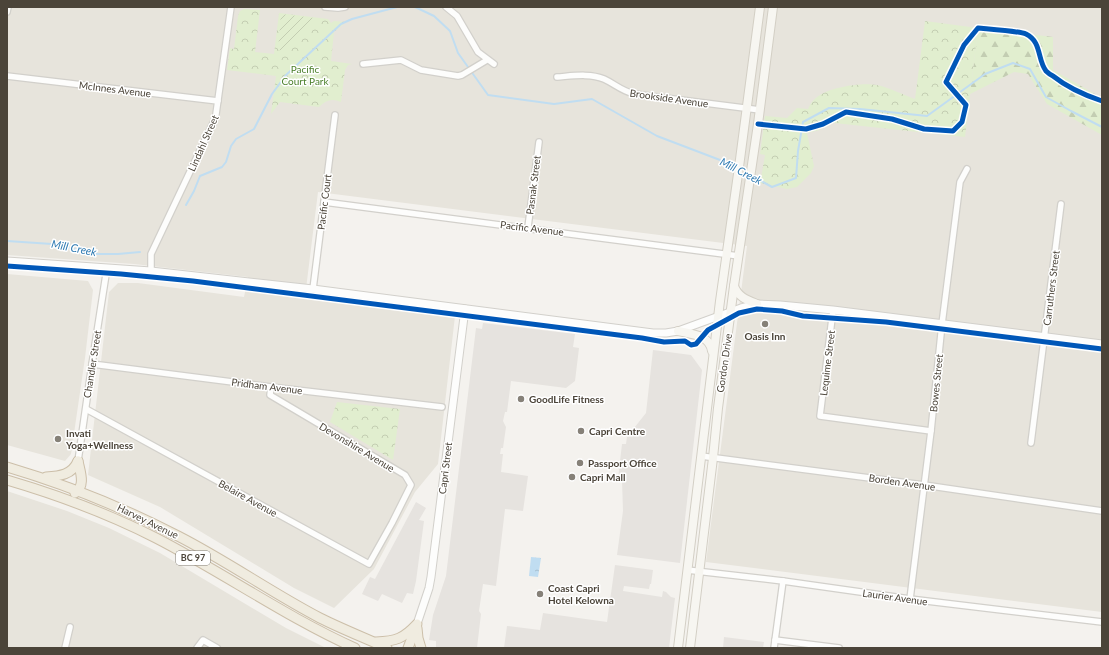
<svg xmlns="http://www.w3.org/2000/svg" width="1109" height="655" font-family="Lato,sans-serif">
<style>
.residential{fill:#e7e4dc}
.forest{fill:url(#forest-firs)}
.park{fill:url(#park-crowns)}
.garden{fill:url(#garden-furrows)}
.parking{fill:#e6e3df}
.water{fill:url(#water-ripples)}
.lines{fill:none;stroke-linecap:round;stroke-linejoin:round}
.stream{stroke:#c0ddf1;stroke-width:2}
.minor-casing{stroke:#d2d0cb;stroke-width:8}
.tertiary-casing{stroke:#d2d0cb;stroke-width:9}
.secondary-casing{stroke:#d3cfc5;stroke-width:10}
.trunk-casing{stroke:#ccbfa9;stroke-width:11}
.minor{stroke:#fdfdfc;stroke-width:5.5}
.tertiary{stroke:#fdfdfc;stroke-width:7}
.secondary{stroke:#f7f6f1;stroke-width:8}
.trunk{stroke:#f0ece0;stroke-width:9}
.cycleway-casing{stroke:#fff;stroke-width:8}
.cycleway{stroke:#0057b8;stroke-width:5}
.poi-dot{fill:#868178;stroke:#fff;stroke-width:1.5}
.labels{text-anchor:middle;stroke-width:3;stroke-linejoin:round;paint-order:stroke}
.shield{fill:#fff;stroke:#817c74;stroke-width:1}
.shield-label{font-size:9px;font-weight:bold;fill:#4b4439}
.park-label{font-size:10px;fill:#4a7f2a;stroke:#fff}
.street-label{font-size:10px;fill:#4b4439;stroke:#fff}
.poi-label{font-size:10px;font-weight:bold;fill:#4b4439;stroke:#fff;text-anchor:start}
.water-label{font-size:11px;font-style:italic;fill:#2e7ab2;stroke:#fff}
</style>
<defs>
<pattern id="forest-firs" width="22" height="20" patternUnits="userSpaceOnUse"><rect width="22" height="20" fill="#e1eecf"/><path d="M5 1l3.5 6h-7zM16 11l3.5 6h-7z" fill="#c3cdb2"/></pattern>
<pattern id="park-crowns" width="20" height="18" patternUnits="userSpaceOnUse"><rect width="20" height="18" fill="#e1eecf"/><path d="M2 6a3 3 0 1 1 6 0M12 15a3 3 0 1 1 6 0" fill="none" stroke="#c3cdb2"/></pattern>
<pattern id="garden-furrows" width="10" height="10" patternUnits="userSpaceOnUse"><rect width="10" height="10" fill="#e1eecf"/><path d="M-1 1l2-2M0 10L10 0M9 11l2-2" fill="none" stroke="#c3cdb2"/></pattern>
<pattern id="water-ripples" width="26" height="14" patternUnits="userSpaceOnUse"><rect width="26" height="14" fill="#c0ddf1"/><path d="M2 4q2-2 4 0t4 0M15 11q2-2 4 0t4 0" fill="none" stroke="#a6bfcf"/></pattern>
</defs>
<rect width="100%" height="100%" fill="#f4f2ee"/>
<!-- residential -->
<g class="residential">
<path d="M7 7H1102V612L706 562 747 246 318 192 305 297 455 316 438 464 415 492 374 569 334 608 294 588 160 507 88 475 109 292 118 283H138L244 297 248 277 134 264 7 255Z"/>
<path d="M7 274 88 281 93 290 85 358 71 454 65 461 7 445Z"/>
<path d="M7 491 67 511 109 528 160 553 286 628 326 648H7Z"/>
</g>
<!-- forest -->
<path class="forest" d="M978 28 1053 37V70L1102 98V135L1047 104 1028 74 1014 72 970 94Z"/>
<!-- park -->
<g class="park">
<path d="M244 9 260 10 255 52 274 54 279 13 328 19 331 23 334 21 346 22 334 32 331 61 352 64 348 65 345 70 341 102C332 98 326 100 319 107L280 102 271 114 276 76 227 70 230 48 234 49 238 16 240 11Z"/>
<path d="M925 21 978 28 965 137 825 122 820 130 807 133 814 166 811 173 797 187 787 189 755 182 756 178H761L765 155 760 154 765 116 787 118 797 108 808 109C810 104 813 100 817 97 829 87 862 82 877 85 891 88 903 95 915 99Z"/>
<path d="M337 402 400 409 393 460 330 422Z"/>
</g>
<!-- garden -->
<path class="garden" d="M281 14 314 18 285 51 278 50Z"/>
<!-- parking -->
<g class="parking">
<path d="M483 323 575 334 573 347 579 348 575 381 566 388 511 381 507 412H505L503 421 506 427 503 448H501L500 454H503L501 472 528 476 523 511 505 509 496 586 483 584 479 611 481 614 477 648H436V641L429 640 433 615 446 576 476 328 482 329Z"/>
<path d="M653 350 691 355 702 370 680 563 617 555 623 511 622 480 618 479 622 444H626L627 437 646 413Z"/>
<path d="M416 502 426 508 419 520 424 521 416 581 413 594 407 593 402 603 382 594 378 601 362 594 370 577 375 579Z"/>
<path d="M615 565 653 570 651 584H650L649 589 624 586 623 591 662 597 663 591 666 592 671 597 675 598 669 648H504L507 626 540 630 543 613 607 622Z"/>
<path d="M724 637 764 642 763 648H723Z"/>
</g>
<!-- water -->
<path class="water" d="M531 557 541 558 538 577 529 576Z"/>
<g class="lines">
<!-- stream -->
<g class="stream">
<path d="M415 7 434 16 450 31 458 53 488 95 554 104 592 99 657 136 720 160 736 168"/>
<path d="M752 176 772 187 796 178 798 151 803 122 829 108 860 109 927 116 985 74 1013 63 1030 69 1046 97 1071 111 1102 127"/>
<path d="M186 205 194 191 200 176 222 167 226 162 231 146 236 139 254 129 272 94 286 75 341 24 352 19 397 7"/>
<path d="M7 241 52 244 95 254H118L140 252"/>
</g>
<defs>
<g id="minor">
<path d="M325 7 338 8 345 7"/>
<path d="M446 7 457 16 478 52 494 64"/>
<path d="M7 12 8 7"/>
<path d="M363 64 401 60 421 70 458 76 462 75 487 60"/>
<path d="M7 76 218 101"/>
<path d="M557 77C572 76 590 73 604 79 615 84 620 90 634 94L760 110"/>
<path d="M324 202 739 256"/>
<path d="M528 227 539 142"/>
<path d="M151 271V254L214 121 216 114 231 7"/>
<path d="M313 289 335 115"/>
<path d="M833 310 820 416 931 431"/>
<path d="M92 364 271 387 442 407"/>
<path d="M86 409 369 564 392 523 411 485 405 475 270 395 271 387"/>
<path d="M1031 443 1061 204"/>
<path d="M701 456 924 485 1102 511"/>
<path d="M78 461 92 364 107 268"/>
<path d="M687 570 783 581 910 599 1102 622"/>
<path d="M910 599 931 431 942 324 960 182 967 169"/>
<path d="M775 640 839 648"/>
<path d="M65 648 70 627"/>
<path d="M197 648 203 640 217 648"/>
<path d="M774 648 783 581"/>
</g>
<g id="tertiary">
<path d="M7 261 151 271 313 289 653 333H666L678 331 741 308 757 304 780 305 833 310 1102 344"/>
<path d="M417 624 429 588 431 577 465 309"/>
</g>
<g id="secondary">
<path d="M734 286C738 297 747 300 757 304"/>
<path d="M678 331C691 334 710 335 712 351"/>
<path d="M678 648 720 301 739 167 760 7"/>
<path d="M690 648 713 458 718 408 734 286 758 124 773 7"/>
</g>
<g id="trunk">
<path d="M7 467C68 485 122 507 178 536 227 561 272 593 320 618 342 629 365 638 387 648"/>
<path d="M46 477C60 476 72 475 78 461"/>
<path d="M7 480C58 495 109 514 156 538 224 573 286 617 355 648"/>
<path d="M75 493C86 486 80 471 78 461"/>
<path d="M417 628 418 638 421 648"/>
<path d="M376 642C396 641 403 639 417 624"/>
<path d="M408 648 416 627"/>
</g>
</defs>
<!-- minor casing -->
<use href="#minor" class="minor-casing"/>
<!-- tertiary casing -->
<use href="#tertiary" class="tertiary-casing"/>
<!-- secondary casing -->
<use href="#secondary" class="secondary-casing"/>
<!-- trunk casing -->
<use href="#trunk" class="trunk-casing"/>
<!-- minor -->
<use href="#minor" class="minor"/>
<!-- tertiary -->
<use href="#tertiary" class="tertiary"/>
<!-- secondary -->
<use href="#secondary" class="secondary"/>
<!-- trunk -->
<use href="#trunk" class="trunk"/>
<defs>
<g id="cycleway">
<path d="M758 124 806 129 823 124 846 112 892 119 924 129 953 131 962 122 966 105 946 82 964 45 978 28C988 29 1019 31 1026 34 1042 42 1037 59 1046 71 1048 73 1051 75 1053 76 1068 88 1084 95 1102 101"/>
<path d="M7 266 121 274 193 281 642 338 664 342 685 341 691 345 696 344 708 330 739 313 757 309 782 311 803 316 886 322 1102 349"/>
</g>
</defs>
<!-- cycleway casing -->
<use href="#cycleway" class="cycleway-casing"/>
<!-- cycleway -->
<use href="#cycleway" class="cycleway"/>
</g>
<!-- markers -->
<g class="poi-dot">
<circle cx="765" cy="324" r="4"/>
<circle cx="521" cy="399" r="4"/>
<circle cx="581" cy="431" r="4"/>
<circle cx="58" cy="439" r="4"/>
<circle cx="580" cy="463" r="4"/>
<circle cx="572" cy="477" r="4"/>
<circle cx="540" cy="594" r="4"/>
</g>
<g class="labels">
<!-- shield labels -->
<rect class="shield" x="176" y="551" width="34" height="14" rx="3"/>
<g class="shield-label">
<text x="193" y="561">BC 97</text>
</g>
<!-- park labels -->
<g class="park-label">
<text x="305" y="73">Pacific<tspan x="305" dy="12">Court Park</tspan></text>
</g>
<!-- street labels -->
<g class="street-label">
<text transform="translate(115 89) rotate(7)" y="4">McInnes Avenue</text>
<text transform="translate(669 98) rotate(8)" y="4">Brookside Avenue</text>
<text transform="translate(203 143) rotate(-66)" y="4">Lindahl Street</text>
<text transform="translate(533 185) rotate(-83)" y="4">Pasnak Street</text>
<text transform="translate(324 202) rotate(-83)" y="4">Pacific Court</text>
<text transform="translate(532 228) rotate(7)" y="4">Pacific Avenue</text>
<text transform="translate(1051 288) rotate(-83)" y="4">Carruthers Street</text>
<text transform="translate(724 363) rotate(-82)" y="4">Gordon Drive</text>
<text transform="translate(827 363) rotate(-83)" y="4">Lequime Street</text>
<text transform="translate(92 364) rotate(-81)" y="4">Chandler Street</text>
<text transform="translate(936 383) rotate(-84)" y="4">Bowes Street</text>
<text transform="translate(267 386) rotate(7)" y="4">Pridham Avenue</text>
<text transform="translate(357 447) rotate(31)" y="4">Devonshire Avenue</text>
<text transform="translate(445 468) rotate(-83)" y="4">Capri Street</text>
<text transform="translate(902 482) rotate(8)" y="4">Borden Avenue</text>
<text transform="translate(248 498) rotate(29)" y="4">Belaire Avenue</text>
<text transform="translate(148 521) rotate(26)" y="4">Harvey Avenue</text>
<text transform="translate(895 597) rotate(8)" y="4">Laurier Avenue</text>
</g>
<!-- poi labels -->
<g class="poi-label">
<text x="765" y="340" text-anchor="middle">Oasis Inn</text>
<text x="529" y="403">GoodLife Fitness</text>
<text x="589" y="435">Capri Centre</text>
<text x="66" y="437">Invati<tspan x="66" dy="12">Yoga+Wellness</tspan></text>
<text x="588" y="467">Passport Office</text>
<text x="580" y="481">Capri Mall</text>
<text x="548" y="592">Coast Capri<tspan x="548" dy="12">Hotel Kelowna</tspan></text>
</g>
<!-- water labels -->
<g class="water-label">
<text transform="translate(741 171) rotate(27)" y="4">Mill Creek</text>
<text transform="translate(74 248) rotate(11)" y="4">Mill Creek</text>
</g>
</g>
<!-- border -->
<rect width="1109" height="655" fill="none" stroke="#4b4439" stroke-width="16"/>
</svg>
